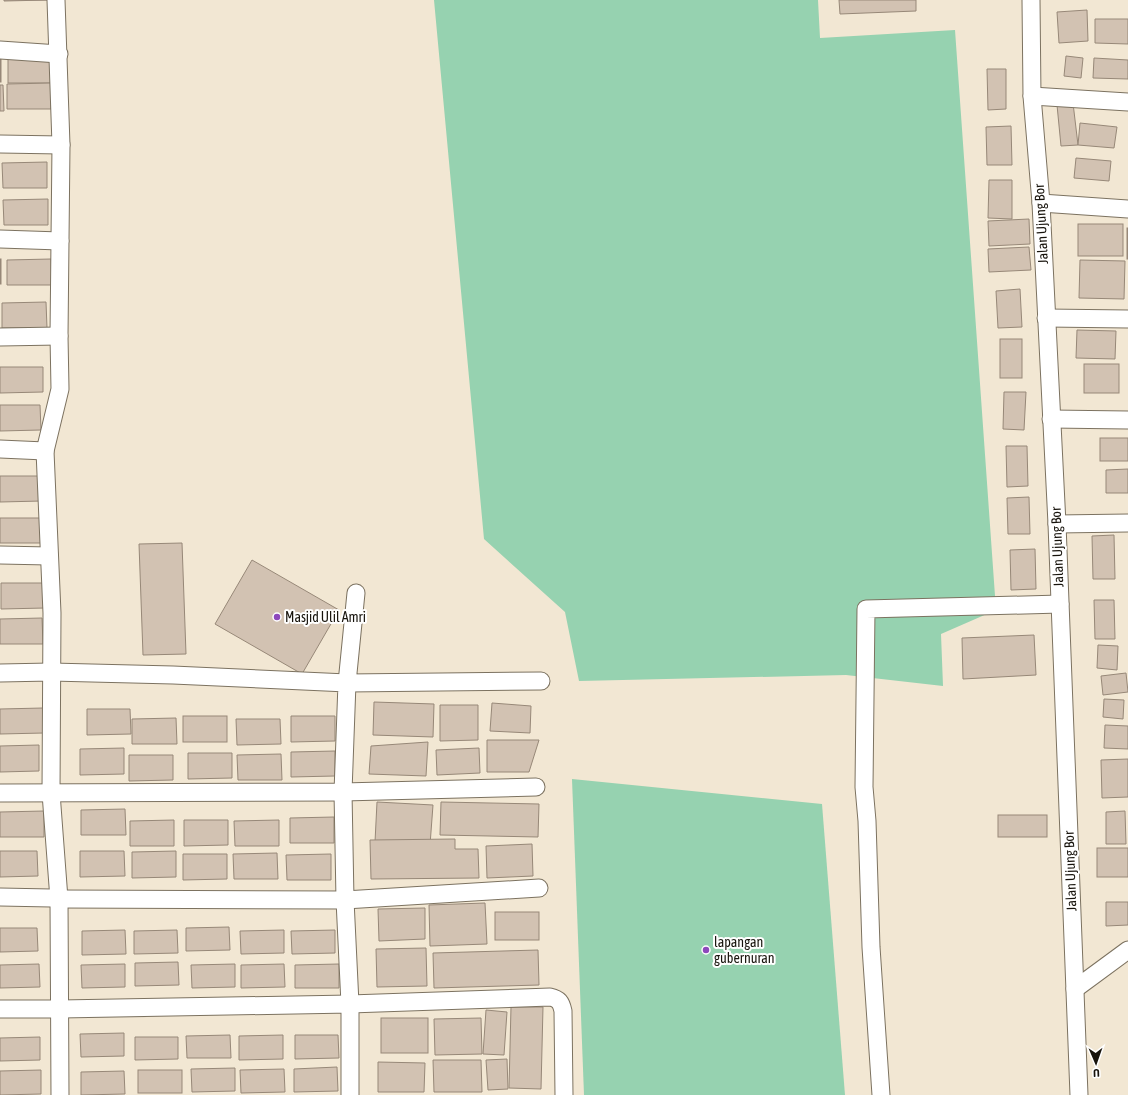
<svg xmlns="http://www.w3.org/2000/svg" width="1128" height="1095" font-family="'Asap Condensed',sans-serif">
<style>
.green{fill:#96d2b0}
.building{fill:#d2c2b2;stroke:#978878}
.lines{fill:none;stroke-linecap:round;stroke-linejoin:round}
.minor-casing{stroke:#7c7260;stroke-width:19}
.minor{stroke:#fff;stroke-width:17}
.poi-dot{fill:#8d48bc;stroke:#fff;stroke-width:1.5}
.labels{text-anchor:middle;stroke-width:4;stroke-linejoin:round;paint-order:stroke}
.street-label{font-size:14px;fill:#17130c;stroke:#fff}
.poi-label{font-size:14px;fill:#17130c;stroke:#fff;text-anchor:start}
</style>
<rect width="100%" height="100%" fill="#f2e7d3"/>
<!-- green -->
<g class="green">
<path d="M434 0H818L820 38 955 30 996 610 941 634 943 686 846 675 579 681 565 612 484 539Z"/>
<path d="M572 779 822 804 845 1095H584Z"/>
</g>
<!-- building -->
<g class="building">
<path d="M4 0H48L4 1Z"/>
<path d="M839 0H916V11L840 14Z"/>
<path d="M1087 10 1088 41 1059 43 1057 12Z"/>
<path d="M1095 19H1128V44L1095 43Z"/>
<rect x="0" y="56" width="1" height="26"/>
<path d="M1066 56 1083 58 1081 78 1064 76Z"/>
<path d="M52 57V83H8V58Z"/>
<path d="M1094 58 1128 60V79L1093 78Z"/>
<path d="M987 69H1006V109L988 110Z"/>
<path d="M51 83V109H7V84Z"/>
<path d="M0 85H3L4 111H0Z"/>
<path d="M1073 103 1078 145 1061 146 1057 105Z"/>
<path d="M1080 123 1117 127 1114 148 1078 145Z"/>
<path d="M1011 126 1012 165H987L986 127Z"/>
<path d="M1076 158 1111 161 1109 181 1074 178Z"/>
<path d="M47 162V188H3L2 163Z"/>
<path d="M989 180H1012V219L988 218Z"/>
<path d="M48 199V225H4L3 200Z"/>
<path d="M1029 219 1030 244 989 246 988 221Z"/>
<rect x="1078" y="224" width="45" height="32"/>
<rect x="1127" y="228" width="1" height="31"/>
<path d="M1029 247 1031 270 989 272 988 249Z"/>
<rect x="0" y="259" width="1" height="25"/>
<path d="M51 259 52 285H7V260Z"/>
<path d="M1080 260 1125 261 1124 299 1079 298Z"/>
<path d="M1020 289 1022 327 998 328 996 291Z"/>
<path d="M46 302 47 328H2V303Z"/>
<path d="M1077 330 1116 331 1115 359 1076 358Z"/>
<rect x="1000" y="339" width="22" height="39"/>
<rect x="1084" y="364" width="35" height="29"/>
<path d="M0 367H43V392L0 393Z"/>
<path d="M1004 392H1026L1024 430 1003 429Z"/>
<path d="M0 405H40L41 430 0 431Z"/>
<rect x="1100" y="438" width="28" height="23"/>
<path d="M1006 446H1027L1028 486 1007 487Z"/>
<path d="M1128 469V493H1106V470Z"/>
<path d="M0 476H42V501L0 502Z"/>
<path d="M1029 497 1030 534H1008L1007 498Z"/>
<rect x="0" y="518" width="41" height="25"/>
<path d="M1114 535 1115 579H1093L1092 536Z"/>
<path d="M182 543 186 654 143 655 139 544Z"/>
<path d="M1035 549 1036 589 1011 590 1010 550Z"/>
<path d="M252 560 339 610 302 674 215 624Z"/>
<path d="M1 583H45V608L1 609Z"/>
<path d="M1094 600H1114L1115 639H1095Z"/>
<path d="M42 618 43 644H0V619Z"/>
<path d="M1034 635 1036 675 963 679 962 638Z"/>
<path d="M1098 645 1118 646 1117 670 1097 668Z"/>
<path d="M1126 673 1128 692 1103 695 1101 676Z"/>
<path d="M1104 699 1124 700 1123 719 1103 717Z"/>
<path d="M374 702 434 704 433 737 373 735Z"/>
<path d="M492 703 531 706 530 733 490 731Z"/>
<path d="M440 705H478V740L440 741Z"/>
<path d="M43 708 44 733 0 734V709Z"/>
<path d="M87 709H130L131 734 87 735Z"/>
<rect x="183" y="716" width="44" height="26"/>
<path d="M291 716H335V741L291 742Z"/>
<path d="M176 718 177 744H132V719Z"/>
<path d="M236 719H280L281 744 237 745Z"/>
<path d="M1105 725 1128 726V749L1104 748Z"/>
<path d="M487 740H539L529 772H487Z"/>
<path d="M428 742 426 776 369 774 371 746Z"/>
<path d="M39 745V771L0 772V746Z"/>
<path d="M124 748V774L80 775V749Z"/>
<path d="M479 748 480 773 437 775 436 750Z"/>
<path d="M335 751V776L291 777V752Z"/>
<path d="M188 753H232V778L188 779Z"/>
<path d="M281 754 282 780H238L237 755Z"/>
<path d="M129 755H173V780L129 781Z"/>
<path d="M1128 759V797L1102 798 1101 760Z"/>
<path d="M377 802 433 805 430 845 375 842Z"/>
<path d="M441 802 539 804 538 837 440 835Z"/>
<path d="M125 809 126 835H81V810Z"/>
<path d="M44 811V837H0V812Z"/>
<path d="M1125 811 1126 844H1106V812Z"/>
<rect x="998" y="815" width="49" height="22"/>
<path d="M334 817V843H290V818Z"/>
<path d="M174 820V846H130V821Z"/>
<path d="M184 820H228V845L184 846Z"/>
<path d="M279 820V846H235L234 821Z"/>
<path d="M455 839V849H478L479 878 371 879 370 840Z"/>
<path d="M532 844 533 876 487 878 486 846Z"/>
<rect x="1097" y="848" width="31" height="29"/>
<path d="M0 851H37L38 876 0 877Z"/>
<path d="M80 851H124L125 876 80 877Z"/>
<path d="M176 851V877L132 878V852Z"/>
<path d="M277 853 278 879H234L233 854Z"/>
<path d="M183 854H227V879L183 880Z"/>
<path d="M331 854V880H287L286 855Z"/>
<path d="M1106 902H1128V925L1106 926Z"/>
<path d="M485 903 487 944 430 946 429 905Z"/>
<path d="M425 908V939L379 941 378 909Z"/>
<rect x="495" y="912" width="44" height="28"/>
<path d="M229 927 230 950 186 951V928Z"/>
<path d="M0 928H37L38 951 0 952Z"/>
<path d="M125 930 126 954 82 955V931Z"/>
<path d="M177 930 178 953 134 954V931Z"/>
<path d="M284 930V953L241 954 240 931Z"/>
<path d="M335 930V953L292 954 291 931Z"/>
<path d="M426 948 427 986 377 987 376 949Z"/>
<path d="M538 950 539 985 434 988 433 953Z"/>
<path d="M178 962 179 985 135 986V963Z"/>
<path d="M39 964 40 987 0 988V965Z"/>
<path d="M125 964V987L82 988 81 965Z"/>
<path d="M235 964V987L192 988 191 965Z"/>
<path d="M284 964 285 987 241 988V965Z"/>
<path d="M339 964V988H295V965Z"/>
<path d="M511 1007H543L541 1089 509 1088Z"/>
<path d="M486 1010 507 1012 504 1055 483 1054Z"/>
<rect x="381" y="1018" width="47" height="35"/>
<path d="M481 1018 482 1054 435 1055 434 1019Z"/>
<path d="M124 1033V1056L81 1057 80 1034Z"/>
<path d="M230 1035 231 1058H187L186 1036Z"/>
<path d="M283 1035V1059L239 1060V1036Z"/>
<path d="M295 1035H338L339 1058 295 1059Z"/>
<path d="M40 1037V1060L0 1061V1038Z"/>
<path d="M135 1037H178V1059L135 1060Z"/>
<path d="M507 1059 508 1089 488 1090 486 1060Z"/>
<path d="M433 1060H481L482 1092H434Z"/>
<path d="M378 1062 425 1063 424 1092H378Z"/>
<path d="M337 1067 338 1091 294 1092V1069Z"/>
<path d="M235 1068V1091L192 1092 191 1069Z"/>
<path d="M284 1069 285 1092 241 1093 240 1070Z"/>
<path d="M41 1070V1094L0 1095V1071Z"/>
<rect x="138" y="1070" width="44" height="23"/>
<path d="M124 1071 125 1094 81 1095V1072Z"/>
</g>
<g class="lines">
<defs>
<g id="minor">
<path d="M1031 0 1032 96 1041 203 1057 524 1079 1095"/>
<path d="M0 50 59 54"/>
<path d="M1032 96 1128 102"/>
<path d="M0 144 61 145"/>
<path d="M1041 203 1128 209"/>
<path d="M0 239 60 241"/>
<path d="M1046 318 1128 319"/>
<path d="M0 337 59 336"/>
<path d="M1051 419 1128 420"/>
<path d="M0 449 45 451 60 389 59 336 61 145 56 0"/>
<path d="M45 451 52 613 51 793 59 899 60 1095"/>
<path d="M1057 524 1128 523"/>
<path d="M0 555 49 556"/>
<path d="M356 593 347 683 541 681"/>
<path d="M0 673 51 672 173 675 347 683 343 792 345 900 539 888"/>
<path d="M0 793 343 792 536 787"/>
<path d="M0 897 51 898"/>
<path d="M59 899 345 900 350 1004 550 997C559 999 561 1002 563 1011L564 1095"/>
<path d="M1075 989 1128 950"/>
<path d="M0 1009H60L350 1004V1095"/>
<path d="M881 1095 871 947 867 821 864 787 866 609 1060 604"/>
</g>
</defs>
<!-- minor casing -->
<use href="#minor" class="minor-casing"/>
<!-- minor -->
<use href="#minor" class="minor"/>
</g>
<!-- markers -->
<g class="poi-dot">
<circle cx="277" cy="617" r="4"/>
<circle cx="706" cy="950" r="4"/>
</g>
<g class="labels">
<!-- street labels -->
<g class="street-label">
<text transform="translate(1041 224) rotate(-93)" y="5">Jalan Ujung Bor</text>
<text transform="translate(1057 547) rotate(-92)" y="5">Jalan Ujung Bor</text>
<text transform="translate(1070 871) rotate(-92)" y="5">Jalan Ujung Bor</text>
</g>
<!-- poi labels -->
<g class="poi-label">
<text x="285" y="622">Masjid Ulil Amri</text>
<text x="714" y="947">lapangan<tspan x="714" dy="16">gubernuran</tspan></text>
</g>
</g>
<!-- north arrow -->
<g transform="translate(1096 1063) rotate(178)" stroke="#ffffff" stroke-width="3" paint-order="stroke">
<path d="M0-3L7 15L0 10L-7 15Z" fill="#17130c"/>
<text y="-6" font-size="11" font-weight="bold" text-anchor="middle" fill="#17130c">U</text>
</g>
</svg>
